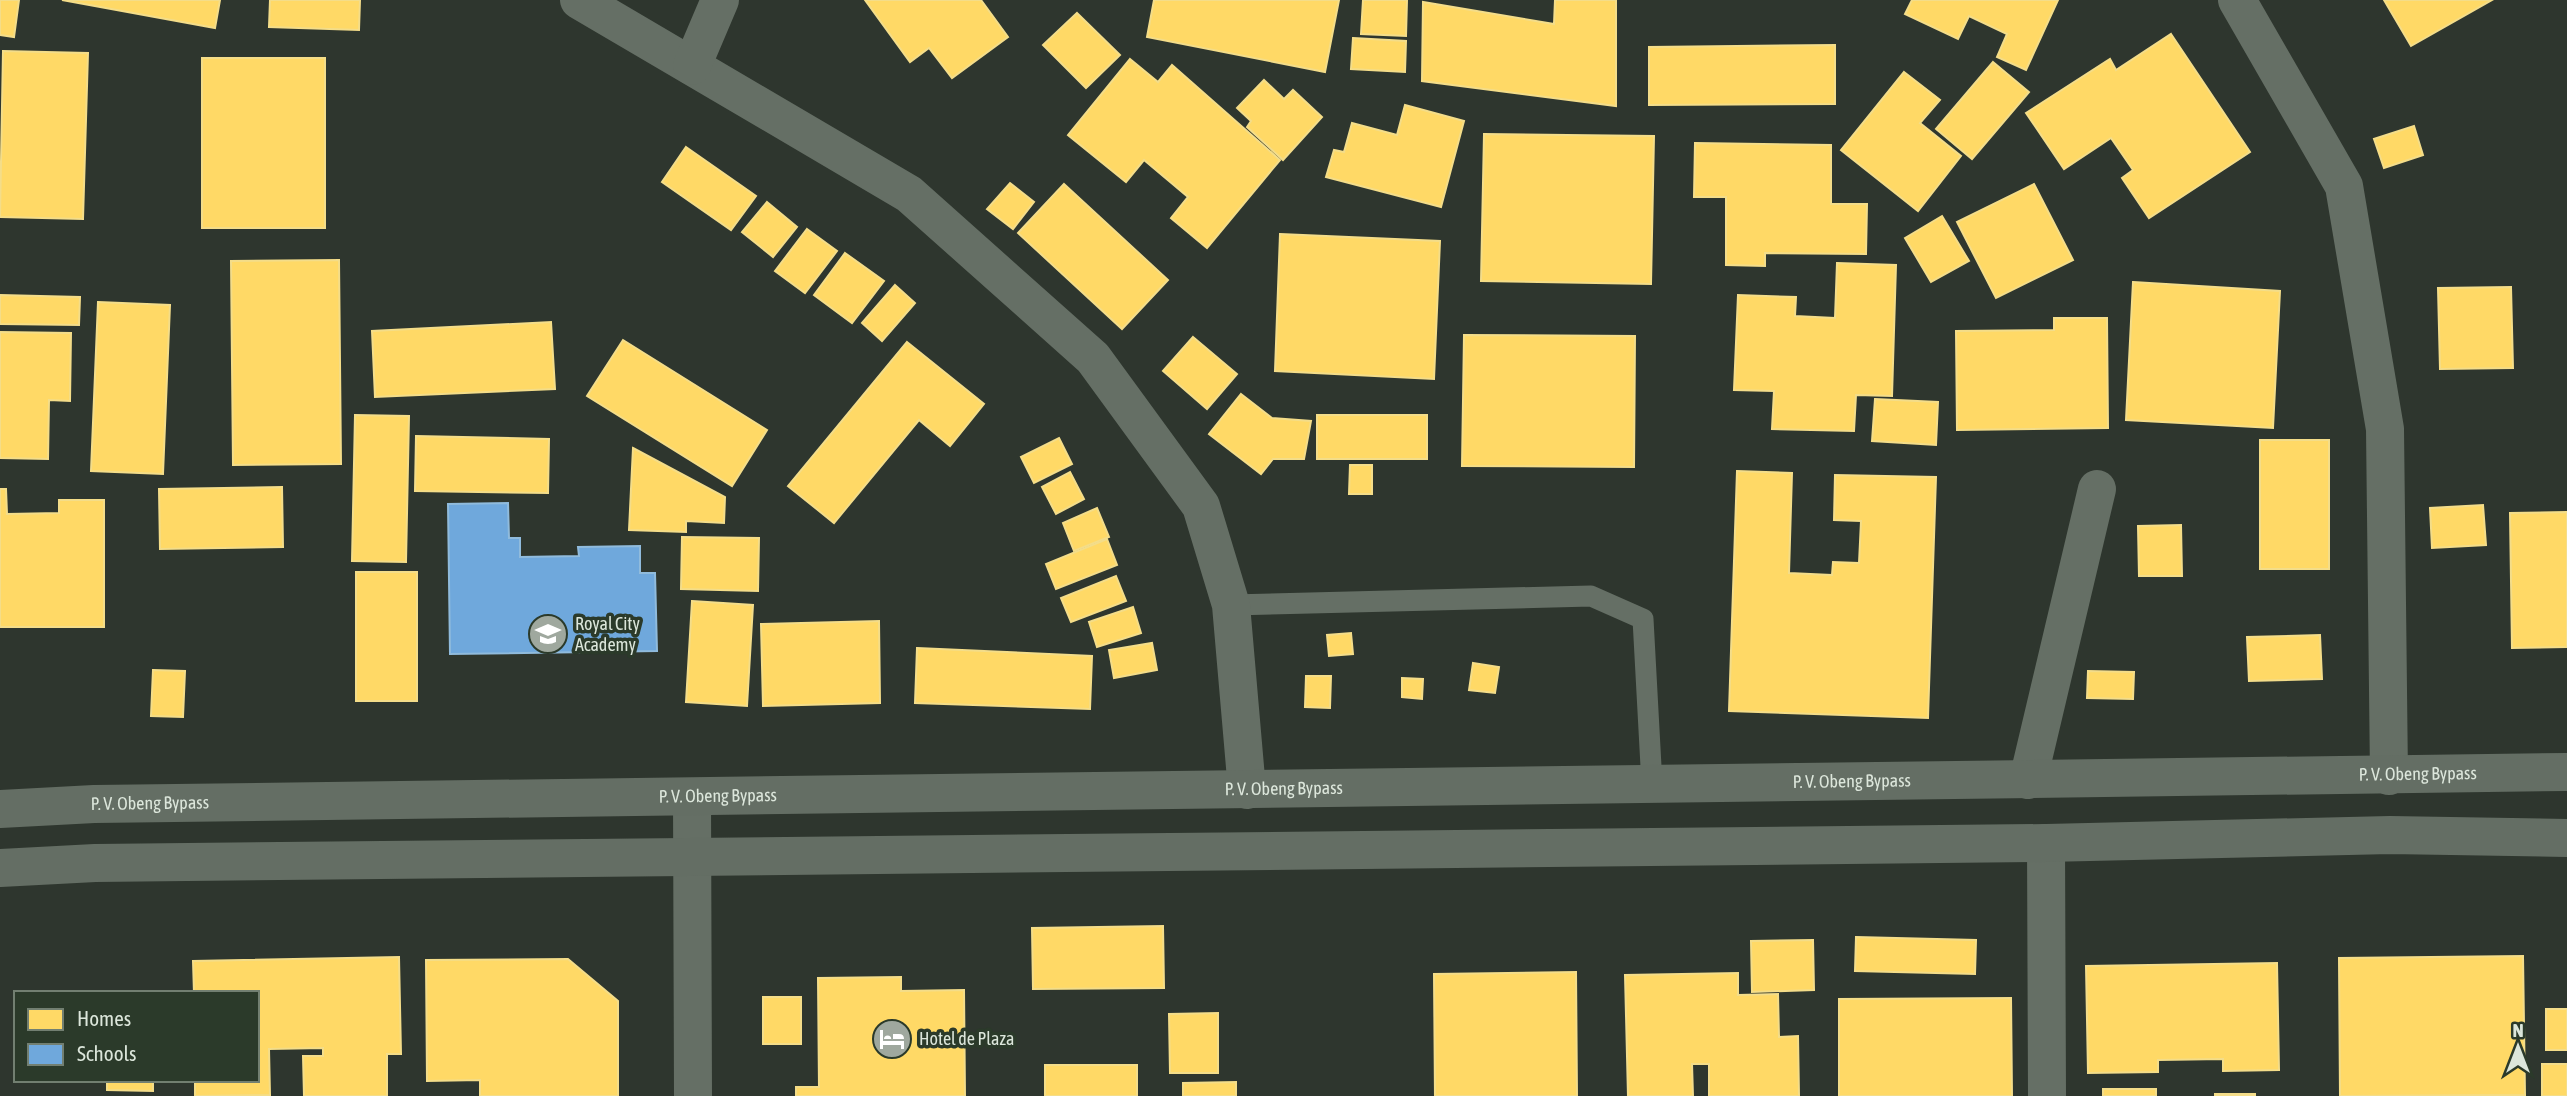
<svg xmlns="http://www.w3.org/2000/svg" width="2567" height="1096" font-family="'Asap Condensed',sans-serif">
<style>
.homes{fill:#ffd966;stroke:#f4dd89;stroke-width:2}
.schools{fill:#6fa8dc;stroke:#90bbdc;stroke-width:2}
.lines{fill:none;stroke-linecap:round;stroke-linejoin:round}
.service{stroke:#656f65;stroke-width:21}
.minor{stroke:#656f65;stroke-width:38}
.trunk{stroke:#646e64;stroke-width:38}
.labels{text-anchor:middle;stroke-width:7;stroke-linejoin:round;paint-order:stroke}
.poi-label{font-size:18px;fill:#dce6db;stroke:#2b3a2a;text-anchor:start}
.street-label{font-size:18px;fill:#dce6db;stroke:#2b3a2a}
</style>
<rect width="100%" height="100%" fill="#2e362e"/>
<!-- homes -->
<g class="homes">
<path d="M0 0H19L14 37 0 35Z"/>
<path d="M62 0H220L215 28Z"/>
<path d="M270 0H360L359 30 269 27Z"/>
<path d="M865 0H981L1008 37 952 78 929 48 910 62Z"/>
<path d="M1154 0H1339L1325 72 1147 37Z"/>
<path d="M1363 0H1407L1406 36 1361 34Z"/>
<path d="M1555 0H1616V106L1422 81 1423 2 1554 24Z"/>
<path d="M1912 0H2058L2026 70 1997 57 2007 34 1969 16 1958 39 1905 14Z"/>
<path d="M2384 0H2492L2411 46Z"/>
<path d="M1077 13 1120 55 1086 88 1043 45Z"/>
<path d="M2171 34 2250 152 2149 218 2122 178 2133 170 2111 138 2064 169 2026 113 2110 59 2116 70Z"/>
<path d="M1353 38 1406 41 1405 72 1351 69Z"/>
<path d="M1835 45V104L1649 105V47Z"/>
<path d="M3 51 88 53 83 219 0 217Z"/>
<rect x="202" y="58" width="123" height="170"/>
<path d="M1130 59 1158 82 1172 65 1280 160 1207 248 1171 218 1188 197 1144 160 1126 182 1068 135Z"/>
<path d="M1993 62 2029 92 1972 159 1936 129Z"/>
<path d="M1904 72 1940 100 1920 123 1961 156 1918 211 1841 150Z"/>
<path d="M1264 80 1284 99 1293 90 1322 117 1283 160 1247 127 1251 121 1237 108Z"/>
<path d="M1405 105 1464 121 1441 207 1326 177 1334 150 1344 152 1352 123 1397 135Z"/>
<path d="M2414 126 2423 155 2384 168 2374 139Z"/>
<path d="M1484 134 1654 136 1651 284 1481 281Z"/>
<path d="M1695 143 1831 145V204H1867L1866 254 1765 253V266L1726 265V197H1694Z"/>
<path d="M686 147 756 196 731 230 662 182Z"/>
<path d="M1010 183 1034 202 1013 229 987 209Z"/>
<path d="M1064 184 1168 280 1122 329 1018 233Z"/>
<path d="M2034 184 2073 260 1996 298 1957 222Z"/>
<path d="M767 202 797 227 773 257 742 232Z"/>
<path d="M1942 216 1969 261 1931 282 1905 238Z"/>
<path d="M807 229 837 251 805 293 775 271Z"/>
<path d="M1280 234 1440 241 1434 379 1275 371Z"/>
<path d="M845 253 884 281 852 323 814 295Z"/>
<path d="M339 260 341 464 233 465 231 261Z"/>
<path d="M1837 263 1896 265 1892 396 1856 395 1854 431 1772 429 1774 391 1734 390 1738 295 1796 297 1795 316 1835 318Z"/>
<path d="M2133 282 2280 291 2273 428 2126 420Z"/>
<path d="M895 285 915 303 882 341 862 323Z"/>
<path d="M2511 287 2513 368 2440 369 2438 288Z"/>
<path d="M0 295 80 297 79 325 0 324Z"/>
<path d="M98 302 170 305 163 474 91 471Z"/>
<path d="M2054 318H2107L2108 428 1957 430 1956 331 2054 330Z"/>
<path d="M551 322 555 389 375 397 372 331Z"/>
<path d="M0 332 71 333 70 401 49 400 48 459 0 458Z"/>
<path d="M1464 335 1635 336 1634 467 1462 466Z"/>
<path d="M1193 337 1237 374 1207 409 1163 371Z"/>
<path d="M623 340 767 430 732 486 587 396Z"/>
<path d="M907 342 984 404 950 446 919 420 834 523 788 486Z"/>
<path d="M1241 394 1272 418 1311 421 1304 459H1273L1261 474 1209 434Z"/>
<path d="M1875 399 1938 402 1936 445 1872 441Z"/>
<path d="M355 415 409 416 406 562 352 561Z"/>
<rect x="1317" y="415" width="110" height="44"/>
<path d="M416 436 549 439 548 493 415 491Z"/>
<path d="M1059 438 1072 464 1034 483 1021 457Z"/>
<rect x="2260" y="440" width="69" height="129"/>
<path d="M633 448 725 497 724 523 686 521V532L629 530Z"/>
<path d="M1350 465H1372V494H1349Z"/>
<path d="M1737 471 1792 473 1789 573 1832 575 1833 562 1859 563 1861 521 1834 520 1835 475 1936 477 1928 718 1729 711Z"/>
<path d="M1070 472 1084 499 1056 514 1042 487Z"/>
<path d="M282 487 283 547 160 549 159 489Z"/>
<path d="M0 489H6L7 514 59 513V500H104V627H0Z"/>
<path d="M2483 505 2486 545 2432 548 2430 508Z"/>
<path d="M1097 508 1109 537 1074 551 1063 523Z"/>
<path d="M2567 512V647L2512 648 2510 513Z"/>
<path d="M2181 525 2182 576H2139L2138 526Z"/>
<path d="M682 537 759 538 758 591 681 589Z"/>
<path d="M1107 539 1117 565 1056 589 1046 564Z"/>
<rect x="356" y="572" width="61" height="129"/>
<path d="M1116 576 1126 601 1071 622 1061 598Z"/>
<path d="M692 601 753 605 747 706 686 702Z"/>
<path d="M1133 607 1141 633 1097 647 1089 622Z"/>
<path d="M879 621 880 703 763 706 761 624Z"/>
<path d="M1351 633 1353 654 1329 656 1327 635Z"/>
<path d="M2320 635 2322 679 2249 681 2247 637Z"/>
<path d="M1152 643 1157 670 1114 678 1109 650Z"/>
<path d="M917 648 1092 656 1090 709 915 703Z"/>
<path d="M1473 663 1499 667 1495 693 1469 690Z"/>
<path d="M153 670 185 671 183 717 151 716Z"/>
<path d="M2088 671 2134 672 2133 699 2087 698Z"/>
<path d="M1306 676H1331L1330 708 1305 707Z"/>
<path d="M1402 678 1423 679 1422 699 1402 697Z"/>
<path d="M1163 926 1164 988 1033 989 1032 928Z"/>
<path d="M1856 937 1976 940 1975 974 1855 971Z"/>
<path d="M1813 940 1814 990 1752 992 1751 941Z"/>
<path d="M2523 956 2525 1095 2340 1096 2339 958Z"/>
<path d="M399 957 401 1054H387V1096H304L303 1056H323V1048L269 1049 270 1095 195 1096V1080H257V993H194L193 961Z"/>
<path d="M568 959 618 1001V1096H480V1080L427 1081 426 960Z"/>
<path d="M2277 963 2279 1070 2223 1071V1059L2158 1060V1072L2088 1073 2086 966Z"/>
<path d="M1576 972 1577 1096H1435L1434 974Z"/>
<path d="M1738 973V995L1778 994 1779 1037 1798 1036 1799 1096H1709V1064H1692L1693 1096H1628L1625 975Z"/>
<path d="M901 977V991L964 990 965 1096H796V1087H819L818 978Z"/>
<rect x="763" y="997" width="38" height="47"/>
<path d="M2011 998 2012 1096H1839V999Z"/>
<rect x="2546" y="1009" width="21" height="41"/>
<path d="M1218 1013V1073H1170L1169 1014Z"/>
<rect x="2542" y="1064" width="25" height="32"/>
<rect x="1045" y="1065" width="92" height="31"/>
<path d="M107 1080H153V1091L107 1090Z"/>
<path d="M1236 1082V1096H1183V1083Z"/>
<rect x="2103" y="1089" width="53" height="7"/>
<rect x="2215" y="1094" width="40" height="2"/>
</g>
<!-- schools -->
<path class="schools" d="M508 503 509 538H520V557L579 556 578 547 640 546V573H655L657 651 450 654 448 504Z"/>
<g class="lines">
<!-- service -->
<path class="service" d="M1231 605 1591 596 1643 619 1652 785"/>
<!-- minor -->
<g class="minor">
<path d="M579 0 909 194 1093 358 1201 506 1231 605 1247 790"/>
<path d="M2237 0 2344 186 2385 429 2389 776"/>
<path d="M692 66 720 0"/>
<path d="M2028 780 2097 489"/>
<path d="M692 797 693 1096"/>
<path d="M2046 843 2047 1096"/>
</g>
<!-- trunk -->
<g class="trunk">
<path id="s1" d="M0 809 94 804 2567 772"/>
<path d="M0 868 95 863 2046 843 2390 835 2567 838"/>
</g>
</g>
<!-- icons -->
<defs>
<symbol id="school-disc" viewBox="-11 -11 22 22"><circle r="9.5" fill="#9fa89e" stroke="#2b3a2a"/><path d="M0-5L7-2L0 1L-7-2ZM-4 1L0 2.5L4 1V4Q0 6-4 4Z" fill="#fff"/></symbol>
<symbol id="hotel-disc" viewBox="-11 -11 22 22"><circle r="9.5" fill="#9fa89e" stroke="#2b3a2a"/><path d="M-6-4.5h1.5V1H6V5H4.5V3h-9V5H-6ZM-4 0a1.8 1.8 0 1 1 3.6 0ZM.5 0V-2.5h3Q6-2.5 6 0Z" fill="#fff"/></symbol>
</defs>
<g fill-rule="evenodd">
<use href="#school-disc" x="526" y="612" width="44" height="44"/>
<use href="#hotel-disc" x="870" y="1017" width="44" height="44"/>
</g>
<g class="labels">
<!-- poi labels -->
<g class="poi-label">
<text x="575" y="630">Royal City<tspan x="575" dy="21">Academy</tspan></text>
<text x="919" y="1045">Hotel de Plaza</text>
</g>
<!-- street labels -->
<g class="street-label">
<text dy="6" stroke="none"><textPath href="#s1" startOffset="2418">P. V. Obeng Bypass</textPath></text>
<text dy="6" stroke="none"><textPath href="#s1" startOffset="1852">P. V. Obeng Bypass</textPath></text>
<text dy="6" stroke="none"><textPath href="#s1" startOffset="1284">P. V. Obeng Bypass</textPath></text>
<text dy="6" stroke="none"><textPath href="#s1" startOffset="718">P. V. Obeng Bypass</textPath></text>
<text dy="6" stroke="none"><textPath href="#s1" startOffset="150">P. V. Obeng Bypass</textPath></text>
</g>
</g>
<!-- legend -->
<rect x="14" y="991" width="245" height="91" fill="#2b3a2a" stroke="#727f71" stroke-width="2"/>
<rect x="28" y="1009" width="35" height="21" fill="#ffd966" stroke="#727f71" stroke-width="2"/>
<text x="77" y="1026" font-size="21" fill="#dce6db">Homes</text>
<rect x="28" y="1044" width="35" height="21" fill="#6fa8dc" stroke="#727f71" stroke-width="2"/>
<text x="77" y="1061" font-size="21" fill="#dce6db">Schools</text>
<!-- north arrow -->
<g transform="translate(2518 1047)" stroke="#2b3a2a" stroke-width="5" paint-order="stroke">
<path d="M0-5L12 26L0 18L-12 26Z" fill="#dce6db"/>
<text y="-10" font-size="19" font-weight="bold" text-anchor="middle" fill="#dce6db">N</text>
</g>
</svg>
